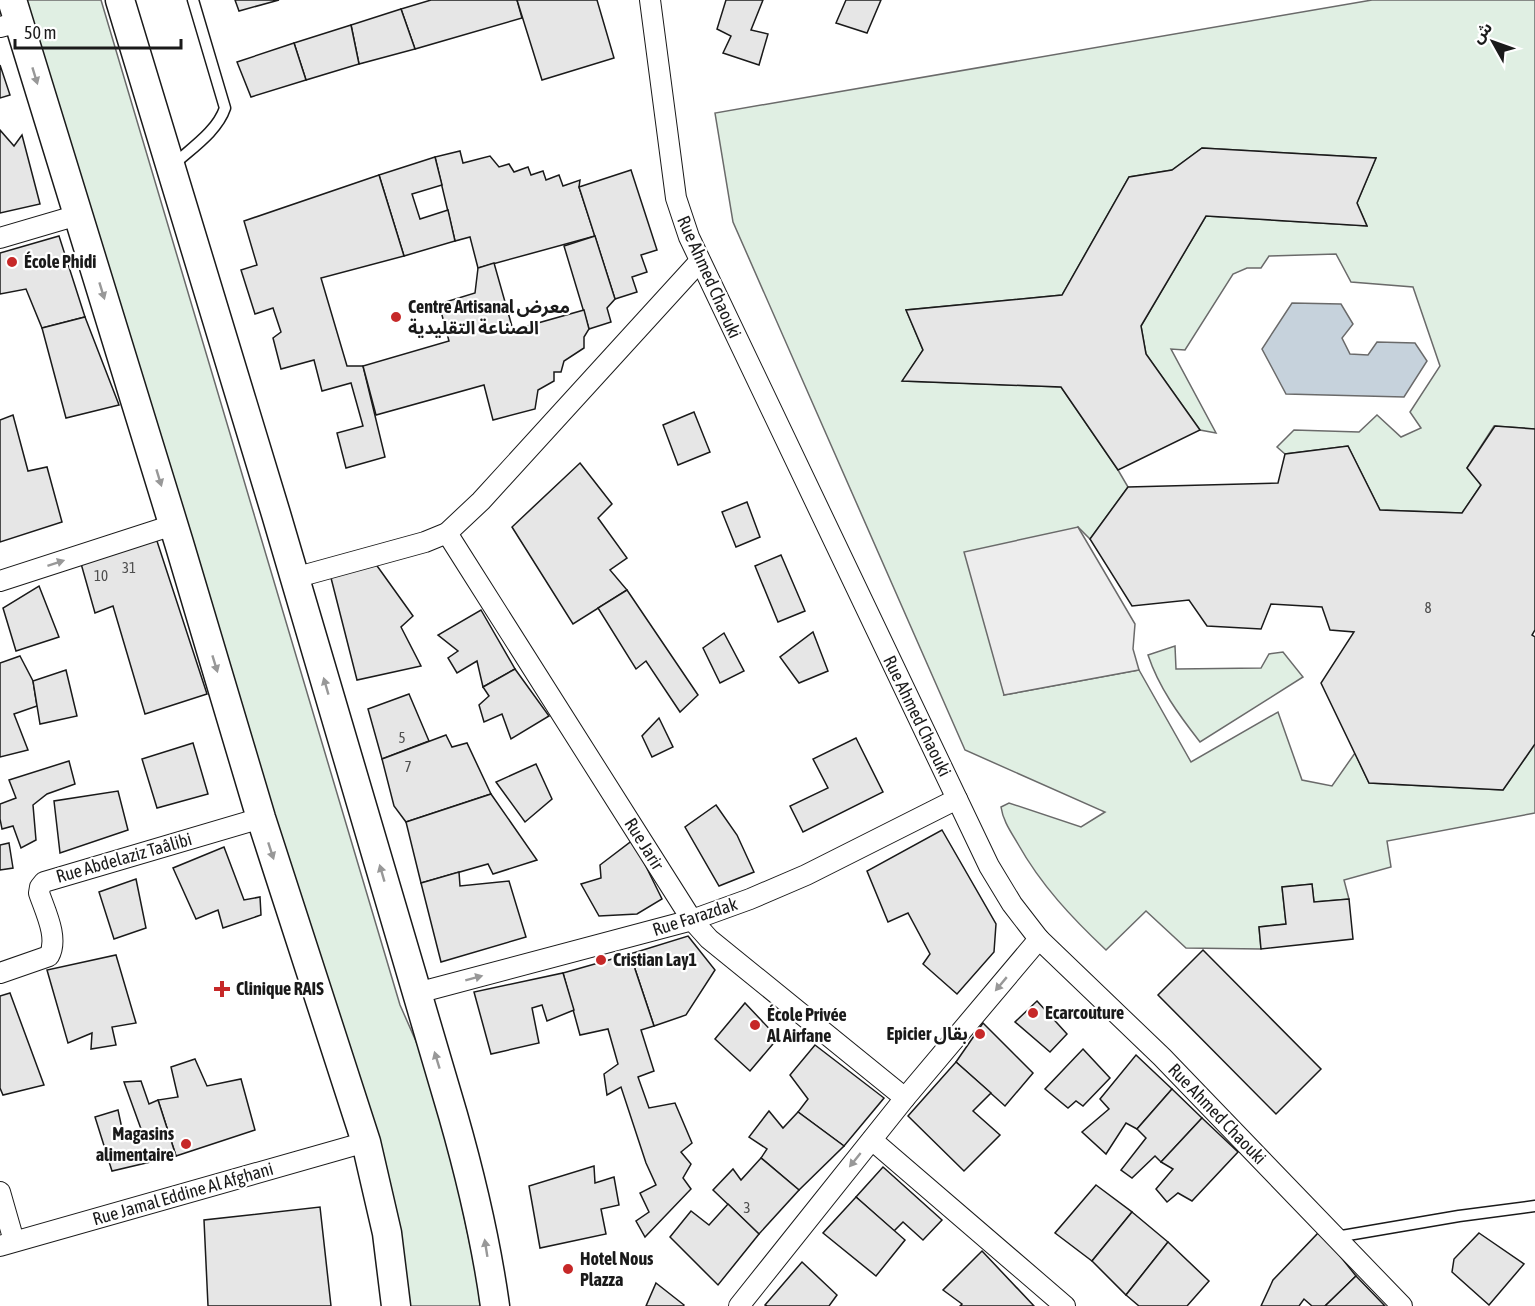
<svg xmlns="http://www.w3.org/2000/svg" width="1535" height="1306" font-family="'Asap Condensed','Noto Sans Arabic',sans-serif">
<style>
.green{fill:#e0efe3;stroke:#6a6a6a;stroke-width:1.5}
.parking{fill:#ededed;stroke:#6a6a6a;stroke-width:1.5}
.water{fill:#c6d2dc;stroke:#6a6a6a;stroke-width:1.5}
.building{fill:#e6e6e6;stroke:#1a1a1a;stroke-width:1.5}
.lines{fill:none;stroke-linecap:round;stroke-linejoin:round}
.lane-casing{stroke:#1a1a1a;stroke-width:13}
.street-casing{stroke:#1a1a1a;stroke-width:22}
.secondary-casing{stroke:#1a1a1a;stroke-width:31}
.lane{stroke:#fff;stroke-width:10}
.street{stroke:#fff;stroke-width:20}
.secondary{stroke:#fff;stroke-width:28}
.oneway{fill:#989898}
.poi-dot{fill:#c62828;stroke:#fff;stroke-width:2}
.labels{text-anchor:middle;stroke-width:4.5;stroke-linejoin:round;paint-order:stroke}
.number-label{font-size:15px;fill:#4d4d4d}
.poi-label{font-size:18px;font-weight:bold;fill:#1a1a1a;stroke:#fff;text-anchor:start}
.street-label{font-size:18px;fill:#1a1a1a;stroke:#fff}
</style>
<rect width="100%" height="100%" fill="#fff"/>
<!-- green -->
<g class="green">
<path d="M24 0H101L400 1005 437 1089 478 1282 480 1306H403L326 982Z"/>
<path d="M1372 0H1535V429L1494 426 1467 468 1481 485 1462 513 1380 510 1348 446 1285 454 1277 447 1294 430 1359 432 1377 415 1401 437 1421 428 1410 412 1440 366 1413 287 1351 282 1336 254 1269 256 1261 268H1247L1233 274 1185 350 1171 349 1216 433 1200 430 1146 354 1141 326 1206 216 1367 226 1357 203 1376 158 1202 148 1172 170 1129 177 1062 295 906 310 923 350 903 381 1061 387 1118 470 1128 487 1090 539 1078 527 1004 695 1139 670 1191 762 1278 712 1302 780 1332 786 1355 753 1369 783 1503 790 1535 744V813L1387 841 1391 867 1344 880 1349 899 1314 902 1312 884 1282 887 1286 924 1259 927 1261 949 1186 948 1146 911 1106 950C1072 918 1041 885 1018 844 1011 832 1003 821 1001 807L1009 803 1081 827 1105 812 965 750 733 222 715 113Z"/>
<path d="M1175 646 1176 669 1261 668 1269 654 1283 652 1303 677 1200 742C1179 715 1159 688 1148 655Z"/>
</g>
<!-- parking -->
<path class="parking" d="M1078 527 1135 624 1133 649 1139 670 1004 695 964 552Z"/>
<!-- water -->
<path class="water" d="M1292 303 1341 304 1353 324 1342 338 1350 354 1368 355 1377 342 1415 343 1427 361 1404 397 1286 394 1262 349Z"/>
<!-- building -->
<g class="building">
<path d="M235 0H279L239 11Z"/>
<path d="M431 0H517L522 18 415 49 401 9Z"/>
<path d="M517 0H597L614 58 542 80Z"/>
<path d="M726 0H763L751 30 768 34 759 65 723 53 731 36 717 29Z"/>
<path d="M846 0H881L867 33 836 23Z"/>
<path d="M401 9 415 49 359 64 351 25Z"/>
<path d="M351 25 359 64 306 80 294 43Z"/>
<path d="M294 43 306 80 251 97 237 62Z"/>
<path d="M0 65 10 95 0 98Z"/>
<path d="M0 130 14 146 22 135 40 204 0 213Z"/>
<path d="M1202 148 1376 158 1357 203 1367 226 1206 216 1141 326 1146 354 1200 430 1118 470 1061 387 902 381 923 350 906 310 1062 295 1129 177 1172 170Z"/>
<path d="M460 151 463 163 490 156 499 167 509 164 514 172 528 167 531 175 543 171 546 180 559 175 563 186 580 180 579 187 595 236 478 268 470 237 455 241 435 157Z"/>
<path d="M435 157 442 185 412 194 420 219 448 210 455 241 404 256 379 175Z"/>
<path d="M631 170 657 250 641 255 647 272 632 277 637 292 615 299 579 187Z"/>
<path d="M379 175 404 256 321 278 347 366H363L385 457 346 468 337 433 363 426 351 383 322 391 314 360 281 369 273 338 281 332 273 308 255 314 241 270 257 265 244 221Z"/>
<path d="M59 236 85 317 42 328 26 289 0 294V253Z"/>
<path d="M595 236 615 299 607 308 611 322 589 329 564 246Z"/>
<path d="M494 263 513 330 584 310 589 329 584 337V348L564 361 561 372H554V381L538 390 535 409 493 420 484 385 376 415 363 366 449 341 439 304 475 293 478 268Z"/>
<path d="M85 317 119 405 66 418 42 328Z"/>
<path d="M694 412 710 452 678 465 663 425Z"/>
<path d="M13 415 28 471 47 467 62 522 0 542V420Z"/>
<path d="M1495 426 1535 429V630L1532 635 1535 637V744L1503 790 1369 783 1321 683 1354 632 1330 630 1322 607 1271 604 1261 629 1207 626 1189 600 1132 606 1090 539 1128 487 1278 483 1285 454 1348 446 1380 510 1462 513 1481 485 1467 468Z"/>
<path d="M580 463 612 504 598 518 627 558 610 570 627 590 573 624 512 527Z"/>
<path d="M747 502 760 537 736 547 722 512Z"/>
<path d="M155 535 207 694 145 714 113 606 95 613 80 560Z"/>
<path d="M781 555 805 611 778 622 755 566Z"/>
<path d="M375 563 413 616 401 627 421 666 357 680 330 574Z"/>
<path d="M39 586 59 637 16 651 3 608Z"/>
<path d="M627 590 698 695 680 712 646 661 636 669 598 608Z"/>
<path d="M481 610 515 669 483 687 477 661 457 673 448 658 458 651 438 635Z"/>
<path d="M813 632 828 671 799 683 780 657Z"/>
<path d="M724 633 744 671 720 683 703 648Z"/>
<path d="M20 656 33 681 37 706 14 714 28 750 0 757V663Z"/>
<path d="M515 669 549 716 511 739 502 714 484 722 479 705 489 696 483 687Z"/>
<path d="M66 670 77 716 40 724 33 681Z"/>
<path d="M409 694 429 741 382 759 368 709Z"/>
<path d="M659 718 673 747 652 757 642 736Z"/>
<path d="M446 735 452 747 467 743 491 794 406 822 394 806 382 759Z"/>
<path d="M856 738 883 792 803 832 790 806 828 788 813 759Z"/>
<path d="M193 743 208 794 157 808 142 759Z"/>
<path d="M69 761 75 784 47 794 33 805 36 840 21 848 13 826 2 829 0 819V804L16 798 9 780Z"/>
<path d="M536 764 552 799 525 822 496 782Z"/>
<path d="M118 791 128 830 60 853 54 801Z"/>
<path d="M491 794 537 860 493 874 488 864 421 883 406 822Z"/>
<path d="M716 805 737 835 754 872 719 886 685 827Z"/>
<path d="M942 830 996 924 994 952 957 994 923 964 930 954 908 913 888 922 867 871Z"/>
<path d="M633 840 662 899 637 914 599 916 581 884 601 878 600 865Z"/>
<path d="M9 843 13 868 0 870V845Z"/>
<path d="M224 847 244 900 260 897 261 915 223 928 218 910 196 919 173 868Z"/>
<path d="M459 872 460 886 509 881 526 937 441 962 421 883Z"/>
<path d="M136 879 146 928 114 939 99 892Z"/>
<path d="M1312 884 1314 902 1349 899 1353 939 1261 949 1259 927 1286 924 1282 887Z"/>
<path d="M688 936 715 970 686 1015 654 1026 630 954Z"/>
<path d="M1203 950 1321 1069 1276 1114 1158 995Z"/>
<path d="M630 954 654 1026 641 1030 654 1071 638 1077 649 1108 675 1103 692 1143 681 1152 691 1164 683 1178 691 1189 645 1237 636 1221 649 1212 640 1193 656 1185 646 1163 621 1087 607 1095 604 1074 618 1064 608 1029 580 1035 563 973Z"/>
<path d="M116 955 136 1023 112 1027 116 1045 91 1049 92 1033 68 1043 47 970Z"/>
<path d="M563 973 574 1010 547 1021 542 1005 532 1008 539 1043 491 1054 474 992Z"/>
<path d="M10 993 44 1085 3 1095 0 1088V996Z"/>
<path d="M1037 1001 1067 1034 1050 1052 1015 1022Z"/>
<path d="M745 1003 778 1038 750 1071 715 1039Z"/>
<path d="M983 1023 1033 1073 1005 1106 956 1062Z"/>
<path d="M815 1045 884 1098 844 1146 798 1112 808 1099 790 1075Z"/>
<path d="M1083 1049 1110 1078 1083 1106 1076 1101 1068 1108 1045 1089Z"/>
<path d="M1136 1055 1172 1089 1137 1129 1126 1123 1106 1154 1082 1132 1109 1109 1100 1099Z"/>
<path d="M195 1059 207 1086 241 1079 255 1130 176 1156 158 1100 178 1097 171 1067Z"/>
<path d="M956 1062 991 1093 973 1111 1000 1135 964 1171 908 1116Z"/>
<path d="M141 1081 149 1104 158 1100 176 1156 112 1171 95 1117 118 1110 124 1138 141 1129 124 1082Z"/>
<path d="M1172 1089 1202 1118 1161 1162 1155 1156 1132 1178 1121 1170 1146 1138 1137 1129Z"/>
<path d="M769 1111 783 1128 798 1112 844 1146 799 1190 761 1158 767 1149 749 1137Z"/>
<path d="M1202 1118 1238 1152 1192 1201 1178 1193 1167 1202 1156 1189 1173 1169 1161 1162Z"/>
<path d="M761 1158 799 1190 759 1234 713 1190 733 1169 741 1180Z"/>
<path d="M594 1166 595 1183 614 1177 619 1205 601 1209 606 1234 540 1248 529 1186Z"/>
<path d="M883 1167 942 1220 923 1240 903 1222 894 1231 856 1197Z"/>
<path d="M1096 1185 1132 1212 1092 1261 1055 1233Z"/>
<path d="M856 1197 905 1240 876 1276 823 1233Z"/>
<path d="M728 1204 759 1234 718 1285 670 1237 691 1211 709 1225Z"/>
<path d="M320 1207 331 1306H208L204 1220Z"/>
<path d="M1132 1212 1168 1242 1126 1295 1092 1261Z"/>
<path d="M1320 1231 1356 1276 1325 1306H1312L1304 1299 1299 1306H1261L1273 1280Z"/>
<path d="M1479 1233 1524 1264 1489 1305 1452 1272 1454 1259Z"/>
<path d="M1168 1242 1209 1281 1187 1306H1139L1126 1295Z"/>
<path d="M982 1251 1034 1306H960L962 1304 943 1290Z"/>
<path d="M802 1262 837 1295 829 1306H767L765 1305Z"/>
<path d="M1356 1276 1385 1306H1325Z"/>
<path d="M656 1283 684 1305 683 1306H646Z"/>
</g>
<g class="lines">
<defs>
<g id="lane">
<path d="M172 166C190 149 217 132 225 108L193 0"/>
<path d="M1336 1237 1459 1216 1535 1206"/>
</g>
<g id="street">
<path d="M650 0 676 198 689 237 989 866 1012 904 1039 939 1162 1057 1402 1306"/>
<path d="M0 27 19 22"/>
<path d="M0 238 78 215"/>
<path d="M447 533 692 920 709 939 905 1098"/>
<path d="M294 578 425 542 447 533 481 501 699 262"/>
<path d="M0 581 173 525"/>
<path d="M0 973 49 956C59 938 45 911 39 893L40 887 44 882 261 818"/>
<path d="M417 993 692 920 750 899 806 875 957 799"/>
<path d="M872 1140 1065 1306"/>
<path d="M0 1192 14 1241"/>
<path d="M0 1246 366 1142"/>
<path d="M739 1306 905 1098 1039 939"/>
</g>
<g id="secondary">
<path d="M12 0 179 543 261 818 366 1142 387 1233 396 1306"/>
<path d="M120 0 276 514 453 1115C471 1178 486 1241 495 1306"/>
</g>
</defs>
<!-- lane casing -->
<use href="#lane" class="lane-casing"/>
<!-- street casing -->
<use href="#street" class="street-casing"/>
<!-- secondary casing -->
<use href="#secondary" class="secondary-casing"/>
<!-- lane -->
<use href="#lane" class="lane"/>
<!-- street -->
<use href="#street" class="street"/>
<!-- secondary -->
<use href="#secondary" class="secondary"/>
</g>
<!-- one-way arrows -->
<defs><path id="oneway-solid" d="M-6-.8H1V-3.2L6.5 0L1 3.2V.8H-6Z" transform="scale(1.5)"/></defs>
<g class="oneway">
<use href="#oneway-solid" transform="translate(35 76) rotate(73)"/>
<use href="#oneway-solid" transform="translate(102 291) rotate(73)"/>
<use href="#oneway-solid" transform="translate(159 478) rotate(73)"/>
<use href="#oneway-solid" transform="translate(56 563) rotate(-18)"/>
<use href="#oneway-solid" transform="translate(215 664) rotate(73)"/>
<use href="#oneway-solid" transform="translate(326 686) rotate(-106)"/>
<use href="#oneway-solid" transform="translate(271 851) rotate(72)"/>
<use href="#oneway-solid" transform="translate(382 873) rotate(-106)"/>
<use href="#oneway-solid" transform="translate(474 978) rotate(-15)"/>
<use href="#oneway-solid" transform="translate(1001 984) rotate(130)"/>
<use href="#oneway-solid" transform="translate(437 1060) rotate(-107)"/>
<use href="#oneway-solid" transform="translate(855 1160) rotate(129)"/>
<use href="#oneway-solid" transform="translate(486 1248) rotate(-99)"/>
</g>
<!-- markers -->
<g class="poi-dot">
<circle cx="12" cy="262" r="6"/>
<circle cx="396" cy="317" r="6"/>
<circle cx="601" cy="960" r="6"/>
<path d="M219 980h6v6h6v6h-6v6h-6v-6h-6v-6h6z"/>
<circle cx="1033" cy="1013" r="6"/>
<circle cx="755" cy="1025" r="6"/>
<circle cx="980" cy="1034" r="6"/>
<circle cx="186" cy="1144" r="6"/>
<circle cx="568" cy="1269" r="6"/>
</g>
<g class="labels">
<!-- number labels -->
<g class="number-label">
<text x="129" y="573">31</text>
<text x="101" y="581">10</text>
<text x="1428" y="613">8</text>
<text x="402" y="743">5</text>
<text x="408" y="772">7</text>
<text x="747" y="1213">3</text>
</g>
<!-- poi labels -->
<g class="poi-label">
<text x="24" y="268">École Phidi</text>
<text x="408" y="313">Centre Artisanal معرض<tspan x="408" dy="21">الصناعة التقليدية</tspan></text>
<text x="613" y="966">Cristian Lay1</text>
<text x="236" y="995">Clinique RAIS</text>
<text x="1045" y="1019">Ecarcouture</text>
<text x="767" y="1021">École Privée<tspan x="767" dy="21">Al Airfane</tspan></text>
<text x="968" y="1040" text-anchor="end">Epicier بقال</text>
<text x="174" y="1140" text-anchor="end">Magasins<tspan x="174" dy="21">alimentaire</tspan></text>
<text x="580" y="1265">Hotel Nous<tspan x="580" dy="21">Plazza</tspan></text>
</g>
<!-- street labels -->
<g class="street-label">
<text transform="translate(709 277) rotate(66)" y="6">Rue Ahmed Chaouki</text>
<text transform="translate(917 716) rotate(64)" y="6">Rue Ahmed Chaouki</text>
<text transform="translate(644 844) rotate(58)" y="6">Rue Jarir</text>
<text transform="translate(124 858) rotate(-16)" y="6">Rue Abdelaziz Taâlibi</text>
<text transform="translate(695 917) rotate(-18)" y="6">Rue Farazdak</text>
<text transform="translate(1217 1114) rotate(46)" y="6">Rue Ahmed Chaouki</text>
<text transform="translate(183 1194) rotate(-16)" y="6">Rue Jamal Eddine Al Afghani</text>
</g>
</g>
<!-- north arrow -->
<g transform="translate(1493 42) rotate(310)" stroke="#ffffff" stroke-width="4.5" paint-order="stroke">
<path d="M0-4.5L10 22L0 15L-10 22Z" fill="#1a1a1a"/>
<text y="-9" font-size="16" font-weight="bold" text-anchor="middle" fill="#1a1a1a">ش</text>
</g>
<!-- scale -->
<path d="M15 39v9h166v-9" fill="none" stroke="#1a1a1a" stroke-width="3"/>
<text x="24" y="39" font-size="18" fill="#1a1a1a" stroke="#ffffff" stroke-width="4.5" paint-order="stroke">50 m</text>
</svg>
